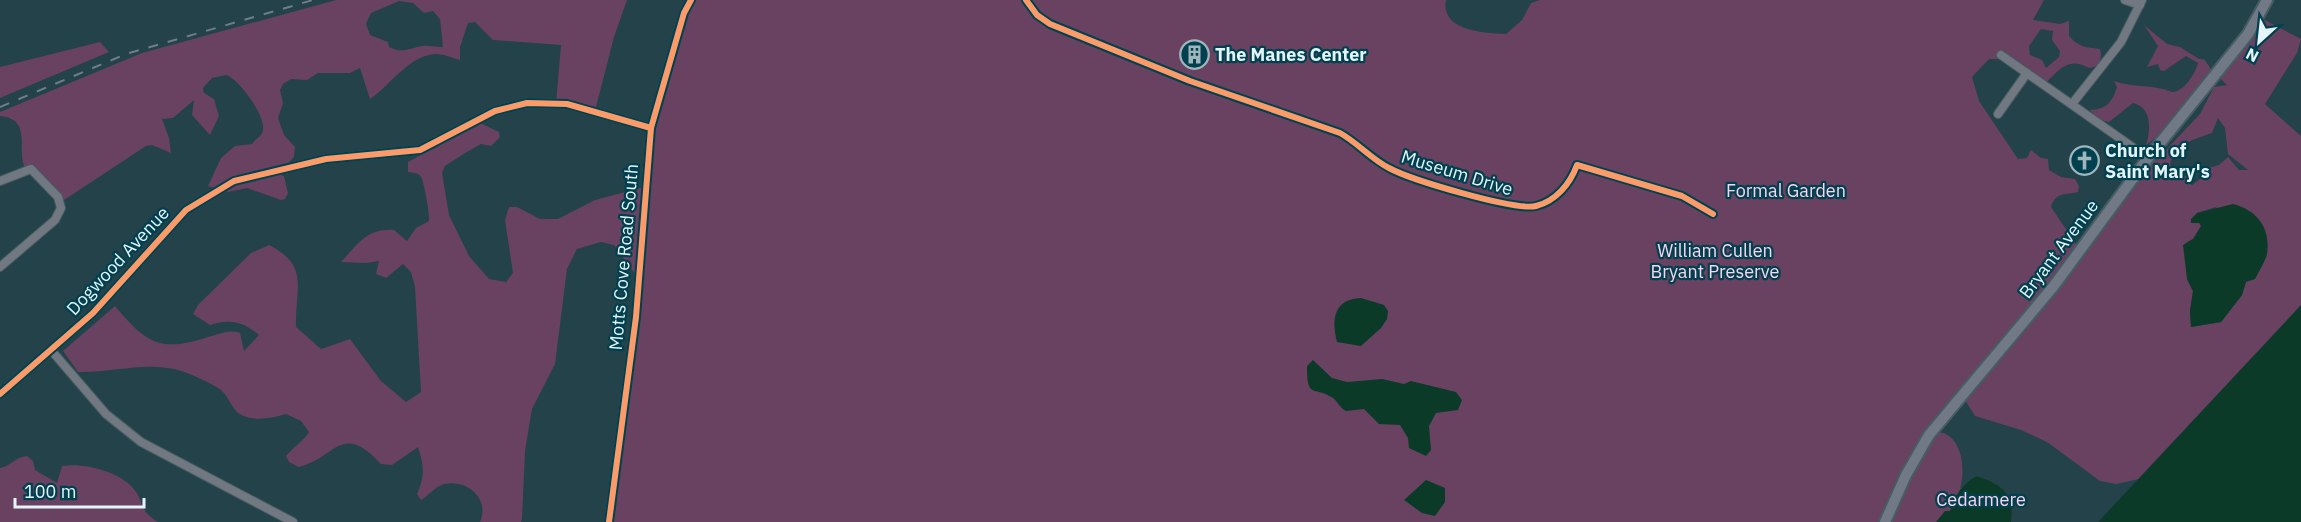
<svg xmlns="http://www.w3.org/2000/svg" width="2301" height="522" font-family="'IBM Plex Sans',sans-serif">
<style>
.green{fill:#684260;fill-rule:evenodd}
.water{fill:#0b3b28}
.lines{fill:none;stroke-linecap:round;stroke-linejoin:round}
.street-casing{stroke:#455d63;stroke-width:10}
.secondary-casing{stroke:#455d63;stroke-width:14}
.street{stroke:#727881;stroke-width:8}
.secondary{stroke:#707985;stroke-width:10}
.rail{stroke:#6f7e85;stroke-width:2;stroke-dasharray:10 10;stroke-linecap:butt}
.cycleway-casing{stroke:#01404f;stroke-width:10}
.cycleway{stroke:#fa9b69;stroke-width:6}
.labels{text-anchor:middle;stroke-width:4.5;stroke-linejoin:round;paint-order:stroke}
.poi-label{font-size:18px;font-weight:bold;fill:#e3f5fb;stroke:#01404f;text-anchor:start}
.street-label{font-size:18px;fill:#e3f5fb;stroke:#01404f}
.park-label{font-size:18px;fill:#fcd4ed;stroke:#01404f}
</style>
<rect width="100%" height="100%" fill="#23424a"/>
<!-- green -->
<g class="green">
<path d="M336 0H627L614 37 595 111 556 103 561 45 493 40 475 22 468 23 460 47V60C452 58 444 54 436 54 409 55 391 85 370 99L360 68 350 73H318L307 80 291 79 283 84 280 90 283 103 278 118 284 135 295 147 294 157 288 163 263 169 284 176 288 193 285 199 281 200 247 188 228 192 208 186 221 158 235 146 252 144C256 138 263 136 263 129 265 115 239 79 226 75L212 78 203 88 204 93 214 99 219 116 210 135 192 115 194 100 173 118 162 119 169 138 171 153 152 145 146 146 61 202C50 192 34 181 26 169 15 152 34 119 0 116V112L142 53ZM399 1 413 3 424 13 433 11 440 19 443 47C437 47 429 45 423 46 409 48 403 54 389 47L388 42 370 35 366 24 371 13Z"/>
<path d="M687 0H1446C1440 31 1484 33 1506 34L1522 20 1531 3 1540 0H2044L2033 20 2060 24 2069 21V36C2080 48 2086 47 2100 49 2103 59 2099 67 2089 68 2064 54 2057 76 2040 87L2038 82 2007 59H1989L1972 77 1979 101 2018 159 2027 158 2031 150 2041 158 2048 159 2049 170 2061 177 2075 179 2079 186 2078 192C2065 195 2055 192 2051 207L2078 247 2149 159 2163 153 2200 114 2214 87 2227 85 2217 75 2259 17 2301 39 2297 53 2265 104 2301 136V448L2098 522 2139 479 2116 484 2100 481 2047 442 2021 430 1975 416 1962 395 1938 432C1962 434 1966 469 1960 489L1977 476C2003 485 2014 494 2011 522H609L638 278 614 245 601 242 577 249 567 269 555 364 532 409 525 451 522 519 521 522H480C490 499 468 479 444 484 436 486 429 495 421 500L417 494C425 476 424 466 418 447L392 465 381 464C341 421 336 458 299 467L289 462 286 456C294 446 303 442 309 432L301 421 286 414C272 418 251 423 237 412 231 406 228 396 221 390 213 384 201 379 192 375 153 358 118 373 78 372L63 351 115 306C146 343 160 353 208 337 220 334 229 329 240 333L244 351 259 335C242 321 230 319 210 325L193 314 198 305 251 253 269 245C310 266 295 287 296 327L321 349 350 339 381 381 406 402 421 392 415 287 411 272 403 264 386 278 376 274 379 261 366 263 341 262C358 244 367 228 394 230L407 241 416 228 429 221C430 215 424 182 421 177 418 172 413 173 408 172V162L480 123 499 132 500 137 491 146 481 144 465 153 445 166 442 173 449 215 469 256 489 279 506 282 513 273 505 220 509 207H517L540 219H558L595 200 644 187 647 158ZM2041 29 2053 31 2052 40 2060 51 2059 57 2046 68 2042 60 2030 55 2029 46ZM2218 118 2225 128 2228 154 2248 170H2239L2228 157 2219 165 2208 168 2204 176 2192 185 2189 183 2192 176 2187 177 2170 165C2174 144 2195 139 2212 133ZM2216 207 2263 263 2255 279 2246 281 2242 295 2221 322 2191 327 2190 311 2193 291 2187 279V242L2193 239 2202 226 2197 213Z"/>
<path d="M2144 25 2167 44 2180 47 2199 59H2204L2213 72 2162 133 2146 145C2151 131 2152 107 2133 103L2109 122 2099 120 2090 110C2106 109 2112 103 2117 87L2114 81C2133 88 2154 84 2172 92 2184 92 2195 74 2198 63L2186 56 2164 71 2160 70 2158 64 2147 67 2158 46Z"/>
<path d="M100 42 109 52 0 98V67Z"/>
<path d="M27 456 33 461 35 470 57 483 62 466C83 462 124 472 136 492 145 506 140 511 158 522H0V468C11 466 15 457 27 456Z"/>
</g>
<!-- water -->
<g class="water">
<path d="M2233 204C2257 210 2271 228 2267 254 2265 262 2259 271 2255 279L2246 282 2242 295 2221 322 2191 327 2190 311 2193 291 2187 279 2183 245 2193 239 2201 226 2199 223H2191V219L2197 213Z"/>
<path d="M1361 298 1384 305 1388 311 1387 319 1381 328 1361 346 1337 342C1331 319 1334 299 1361 298Z"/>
<path d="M2301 305V522H2098Z"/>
<path d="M1313 360 1332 378 1347 382 1382 379 1404 384 1411 381 1456 392 1462 400 1458 410 1436 413 1429 426 1431 450 1426 456 1409 448 1408 438 1400 425 1379 424 1364 409 1346 411C1340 408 1338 402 1333 398 1314 385 1307 401 1307 366Z"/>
<path d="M1977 476C2003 485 2015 494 2011 522H1936L1945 511H1950C1954 496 1963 483 1977 476Z"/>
<path d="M1426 480 1445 488V502L1435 516 1422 513 1404 500Z"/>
</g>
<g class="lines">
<defs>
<g id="street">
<path d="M1026 0 1037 15 1050 24 1190 81 1340 133C1358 143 1371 159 1389 168 1411 180 1515 211 1536 206 1556 201 1570 184 1577 165L1682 196 1713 214"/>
<path d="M2125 0 2140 5"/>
<path d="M2001 55 2148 158"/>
<path d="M2072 104 2121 42 2142 0"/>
<path d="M1998 114 2027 73"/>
<path d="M0 181 31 169 58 197 61 208 55 220 0 267"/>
<path d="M51 350 106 414 141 442 293 522"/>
<path d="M0 394 93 313 186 210 234 181 326 159 420 150 495 111 527 103 567 104 651 128"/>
<path d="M609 522 636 317 651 128 684 13 691 0"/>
</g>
<path id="secondary" d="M1885 522 1906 475 1929 435 2053 287 2148 158 2248 34 2267 0"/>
</defs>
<!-- street casing -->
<use href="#street" class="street-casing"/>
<!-- secondary casing -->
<use href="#secondary" class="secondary-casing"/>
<!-- street -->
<use href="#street" class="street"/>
<!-- secondary -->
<use href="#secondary" class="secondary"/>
<!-- rail -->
<path class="rail" d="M0 107 126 54 313 0"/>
<defs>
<g id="cycleway">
<path d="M1026 0 1037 15 1050 24 1190 81 1340 133C1358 143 1371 159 1389 168 1411 180 1515 211 1536 206 1556 201 1570 184 1577 165L1682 196 1713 214"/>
<path d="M0 394 93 313 186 210 234 181 326 159 420 150 495 111 527 103 567 104 651 128"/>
<path d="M609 522 636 317 651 128 684 13 691 0"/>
</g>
</defs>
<!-- cycleway casing -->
<use href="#cycleway" class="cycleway-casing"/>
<!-- cycleway -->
<use href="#cycleway" class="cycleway"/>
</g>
<!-- icons -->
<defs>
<symbol id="building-ring" viewBox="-11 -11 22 22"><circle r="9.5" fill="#01404f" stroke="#a0b6bd" stroke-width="1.5"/><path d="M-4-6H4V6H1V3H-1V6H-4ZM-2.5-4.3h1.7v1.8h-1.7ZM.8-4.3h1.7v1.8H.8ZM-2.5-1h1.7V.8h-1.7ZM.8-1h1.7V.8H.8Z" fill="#a0b6bd"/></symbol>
<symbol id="church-ring" viewBox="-11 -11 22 22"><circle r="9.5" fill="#01404f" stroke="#a0b6bd" stroke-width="1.5"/><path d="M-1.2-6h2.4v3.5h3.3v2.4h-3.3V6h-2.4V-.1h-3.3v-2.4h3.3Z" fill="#a0b6bd"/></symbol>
</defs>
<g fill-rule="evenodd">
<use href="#building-ring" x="1178" y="38" width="33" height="33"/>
<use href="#church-ring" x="2068" y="144" width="33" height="33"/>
</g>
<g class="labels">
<!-- poi labels -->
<g class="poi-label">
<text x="1215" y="61">The Manes Center</text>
<text x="2105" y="157">Church of<tspan x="2105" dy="21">Saint Mary's</tspan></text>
</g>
<!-- street labels -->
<g class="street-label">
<text transform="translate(1457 173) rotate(17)" y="6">Museum Drive</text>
<text transform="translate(2059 249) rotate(-53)" y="6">Bryant Avenue</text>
<text transform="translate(624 257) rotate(-85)" y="6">Motts Cove Road South</text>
<text transform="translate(118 261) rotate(-47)" y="6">Dogwood Avenue</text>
</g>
<!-- park labels -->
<g class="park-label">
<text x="1786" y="197">Formal Garden</text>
<text x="1715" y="257">William Cullen<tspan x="1715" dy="21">Bryant Preserve</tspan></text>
<text x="1981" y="506">Cedarmere</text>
</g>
</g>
<!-- north arrow -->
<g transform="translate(2259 42) rotate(207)" stroke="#01404f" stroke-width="4.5" paint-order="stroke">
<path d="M0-4.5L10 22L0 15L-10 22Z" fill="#e3f5fb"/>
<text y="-9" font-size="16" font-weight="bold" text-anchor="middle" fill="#e3f5fb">N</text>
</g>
<!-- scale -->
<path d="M15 498v9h129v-9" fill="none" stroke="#e3f5fb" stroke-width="3"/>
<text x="24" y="498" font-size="18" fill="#e3f5fb" stroke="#01404f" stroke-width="4.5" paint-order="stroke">100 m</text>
</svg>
